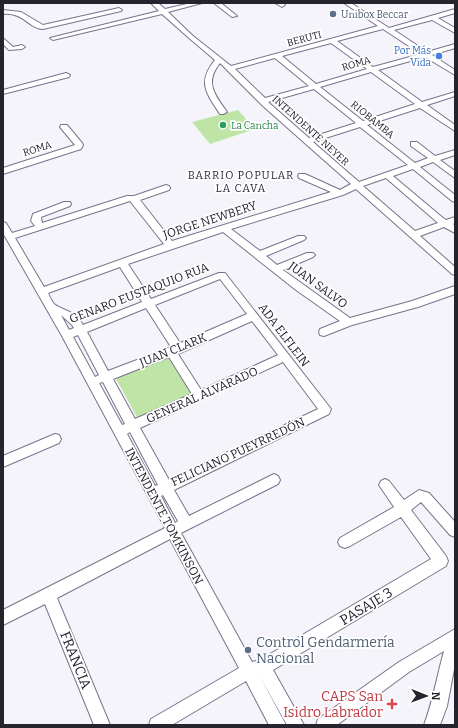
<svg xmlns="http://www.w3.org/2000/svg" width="458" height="728" font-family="Bitter,serif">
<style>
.green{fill:#bee5a5}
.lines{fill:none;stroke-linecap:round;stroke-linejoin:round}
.minor-casing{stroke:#78738d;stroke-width:2}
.minor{fill:#fff;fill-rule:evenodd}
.service-dot{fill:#5c6f8a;stroke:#fff;stroke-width:1.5}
.shop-dot{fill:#3f7fe0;stroke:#fff;stroke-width:1.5}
.leisure-dot{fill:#2e9e5b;stroke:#fff;stroke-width:1.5}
.health-dot{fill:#e0444e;stroke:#fff;stroke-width:1.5}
.labels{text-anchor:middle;stroke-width:3.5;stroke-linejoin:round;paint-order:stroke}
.far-service-label{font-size:10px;fill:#4e5e75;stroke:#fff;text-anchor:start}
.far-street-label{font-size:10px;fill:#25232e;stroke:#fff}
.far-shop-label{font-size:10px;fill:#366cbe;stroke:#fff;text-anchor:end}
.far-leisure-label{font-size:10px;fill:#27864d;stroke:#fff;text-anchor:start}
.far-neighbourhood-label{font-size:11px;letter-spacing:1px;fill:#2e293f;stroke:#fff}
.street-label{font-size:12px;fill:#25232e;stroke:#fff}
.near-street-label{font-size:14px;fill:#25232e;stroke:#fff}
.near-service-label{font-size:14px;fill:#4e5e75;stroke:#fff;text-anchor:start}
.near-health-label{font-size:14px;fill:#be3a42;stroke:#fff;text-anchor:end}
</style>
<rect width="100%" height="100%" fill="#f5f4fa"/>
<!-- green -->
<g class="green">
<path d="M238 110 255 129 210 144 192 122Z"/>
<path d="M174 351 200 391 138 419 114 375Z"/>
</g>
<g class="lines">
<defs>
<g id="minor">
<path d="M151 3H158L165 9 191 3H202L168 12 193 36 231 66 378 26 344 3H351L389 28 455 9V13L438 18 455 28V33L432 20 394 30 427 52 455 44V48L432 55 455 70V75L425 57 378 70 422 102 455 92V96L427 105 455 125V131L420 108 367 125 415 163 428 158 411 146V142H417L435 156 455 150V155L440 160 455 171V178L433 162 420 167 455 195V202L452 201 413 169 393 176 443 218 446 220 455 217V223L453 224 455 226V233L444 227 420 236 455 267V275L452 274 356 189 343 195 231 229 260 251 298 236H304L306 238 304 240 266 256 277 265 307 253H313L315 255 313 257 283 270 350 318 412 301 455 286V294L418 307 352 325 324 336 320 335 319 332 320 329 340 321 296 290 223 232 128 264 151 299 219 273H225L331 409 329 414 174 490 189 516 270 476 274 474 278 476 280 480 278 484 181 533 252 662 260 660 431 559 401 517 350 546 345 548 340 546 338 542 340 538 394 507 379 485 381 481 385 479 389 481 404 500 419 490 429 493 455 522V537L450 535 421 502 411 510 446 556 448 561 446 566 273 670 304 725H287L259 675 286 725H269L246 681 172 725H149L151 719 239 668 170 539 57 598 110 725H94L45 604 3 625V610L165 528 62 336 3 233V222L6 223 12 233 35 226 31 221 33 214 64 202H70L71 204 70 206 41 217 42 223 127 196H134L166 185 169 186 170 188 169 190 140 200 172 241 331 192 299 178 298 176 299 174H305L340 190 351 184 263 106 220 63C204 83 215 95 227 112L223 114H220C206 93 197 82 215 60L189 38 162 14 53 40 50 38 159 11ZM383 29 421 54 373 67 337 41ZM331 43 367 69 316 84 282 56ZM275 58 309 86 265 98 235 69ZM371 72 415 104 363 121 320 87ZM314 89 356 123 309 138 268 102ZM360 127 408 165 359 182 313 142ZM386 178 437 222 438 223 415 231 363 186ZM130 201 164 244 44 287 15 238ZM120 267 142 302 83 325C75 310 65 312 54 304 52 301 49 296 48 293ZM220 279 247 314 180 343 155 305ZM146 308 171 347 108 371 87 332ZM61 315 72 325 74 328 69 330ZM252 321 278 355 201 390 178 354ZM78 335 99 375 95 377 73 337ZM169 357 192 394 135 419 113 379ZM283 362 318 409 169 480 140 428ZM103 382 125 424 122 425 99 383ZM130 432 158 485 155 486 127 434ZM163 495 178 521 175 523 161 496Z"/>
<path d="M214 3H221L237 16 232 17Z"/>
<path d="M275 3H283L285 5 282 7Z"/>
<path d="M119 8 122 10 121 11 43 29C29 29 24 12 3 14V10L21 12 43 25Z"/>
<path d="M3 38 13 47 22 45 25 47 22 49 9 50 3 44Z"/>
<path d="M66 73 70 75 69 77 3 94V90Z"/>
<path d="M61 125H67L82 143 83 145 81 149 3 174V168L75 145 60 127Z"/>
<path d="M55 434 59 435 61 439 59 443 3 467V456Z"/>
<path d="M455 629V664L447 706 440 725H424C433 701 437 676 444 651L409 672 337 725H316L318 719 399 662Z"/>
</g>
</defs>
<!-- minor casing -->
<use href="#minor" class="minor-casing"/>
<!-- minor -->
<use href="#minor" class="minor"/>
</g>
<!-- markers -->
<g class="service-dot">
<circle cx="333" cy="14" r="4"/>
<circle cx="248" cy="650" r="4"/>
</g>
<circle class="shop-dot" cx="439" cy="56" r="4"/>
<circle class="leisure-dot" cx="223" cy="125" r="4"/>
<path class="health-dot" d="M390 698h4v4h4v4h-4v4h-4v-4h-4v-4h4z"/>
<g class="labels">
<!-- far-service labels -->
<g class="far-service-label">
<text x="341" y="18">Unibox Beccar</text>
</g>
<!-- far-street labels -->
<g class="far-street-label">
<text transform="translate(304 38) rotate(-15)" y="4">BERUTI</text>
<text transform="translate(356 63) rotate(-16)" y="4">ROMA</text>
<text transform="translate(373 119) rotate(39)" y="4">RIOBAMBA</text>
<text transform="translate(311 130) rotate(42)" y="4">INTENDENTE NEYER</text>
<text transform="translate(37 148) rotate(-18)" y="4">ROMA</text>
</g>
<!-- far-shop labels -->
<g class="far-shop-label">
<text x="431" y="54">Por Más<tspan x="431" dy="12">Vida</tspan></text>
</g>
<!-- far-leisure labels -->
<g class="far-leisure-label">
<text x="231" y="129">La Cancha</text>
</g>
<!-- far-neighbourhood labels -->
<g class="far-neighbourhood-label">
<text x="241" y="179">BARRIO POPULAR<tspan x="241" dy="13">LA CAVA</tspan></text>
</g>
<!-- street labels -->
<g class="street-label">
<text transform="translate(210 220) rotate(-18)" y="4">JORGE NEWBERY</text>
<text transform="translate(318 285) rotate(36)" y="4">JUAN SALVO</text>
<text transform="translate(139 293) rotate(-21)" y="4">GENARO EUSTAQUIO RUA</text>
<text transform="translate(284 335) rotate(53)" y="4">ADA ELFLEIN</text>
<text transform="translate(173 350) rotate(-22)" y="4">JUAN CLARK</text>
<text transform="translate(202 395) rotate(-24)" y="4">GENERAL ALVARADO</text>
<text transform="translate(238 452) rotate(-25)" y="4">FELICIANO PUEYRREDÓN</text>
<text transform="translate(164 516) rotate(62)" y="4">INTENDENTE TOMKINSON</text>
</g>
<!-- near-street labels -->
<g class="near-street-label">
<text transform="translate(366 606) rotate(-31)" y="5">PASAJE 3</text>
<text transform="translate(76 660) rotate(68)" y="5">FRANCIA</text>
</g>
<!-- near-service labels -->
<g class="near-service-label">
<text x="256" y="647">Control Gendarmería<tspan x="256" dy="16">Nacional</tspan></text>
</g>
<!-- near-health labels -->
<g class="near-health-label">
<text x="383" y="701">CAPS San<tspan x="383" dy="16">Isidro Labrador</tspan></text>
</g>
</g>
<!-- border -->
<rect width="458" height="728" fill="none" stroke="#25232e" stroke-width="8"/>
<!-- north arrow -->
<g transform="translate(426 696) rotate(91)" stroke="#ffffff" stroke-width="3" paint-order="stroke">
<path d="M0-3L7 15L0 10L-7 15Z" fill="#25232e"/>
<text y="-6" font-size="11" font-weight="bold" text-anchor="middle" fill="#25232e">N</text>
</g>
</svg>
